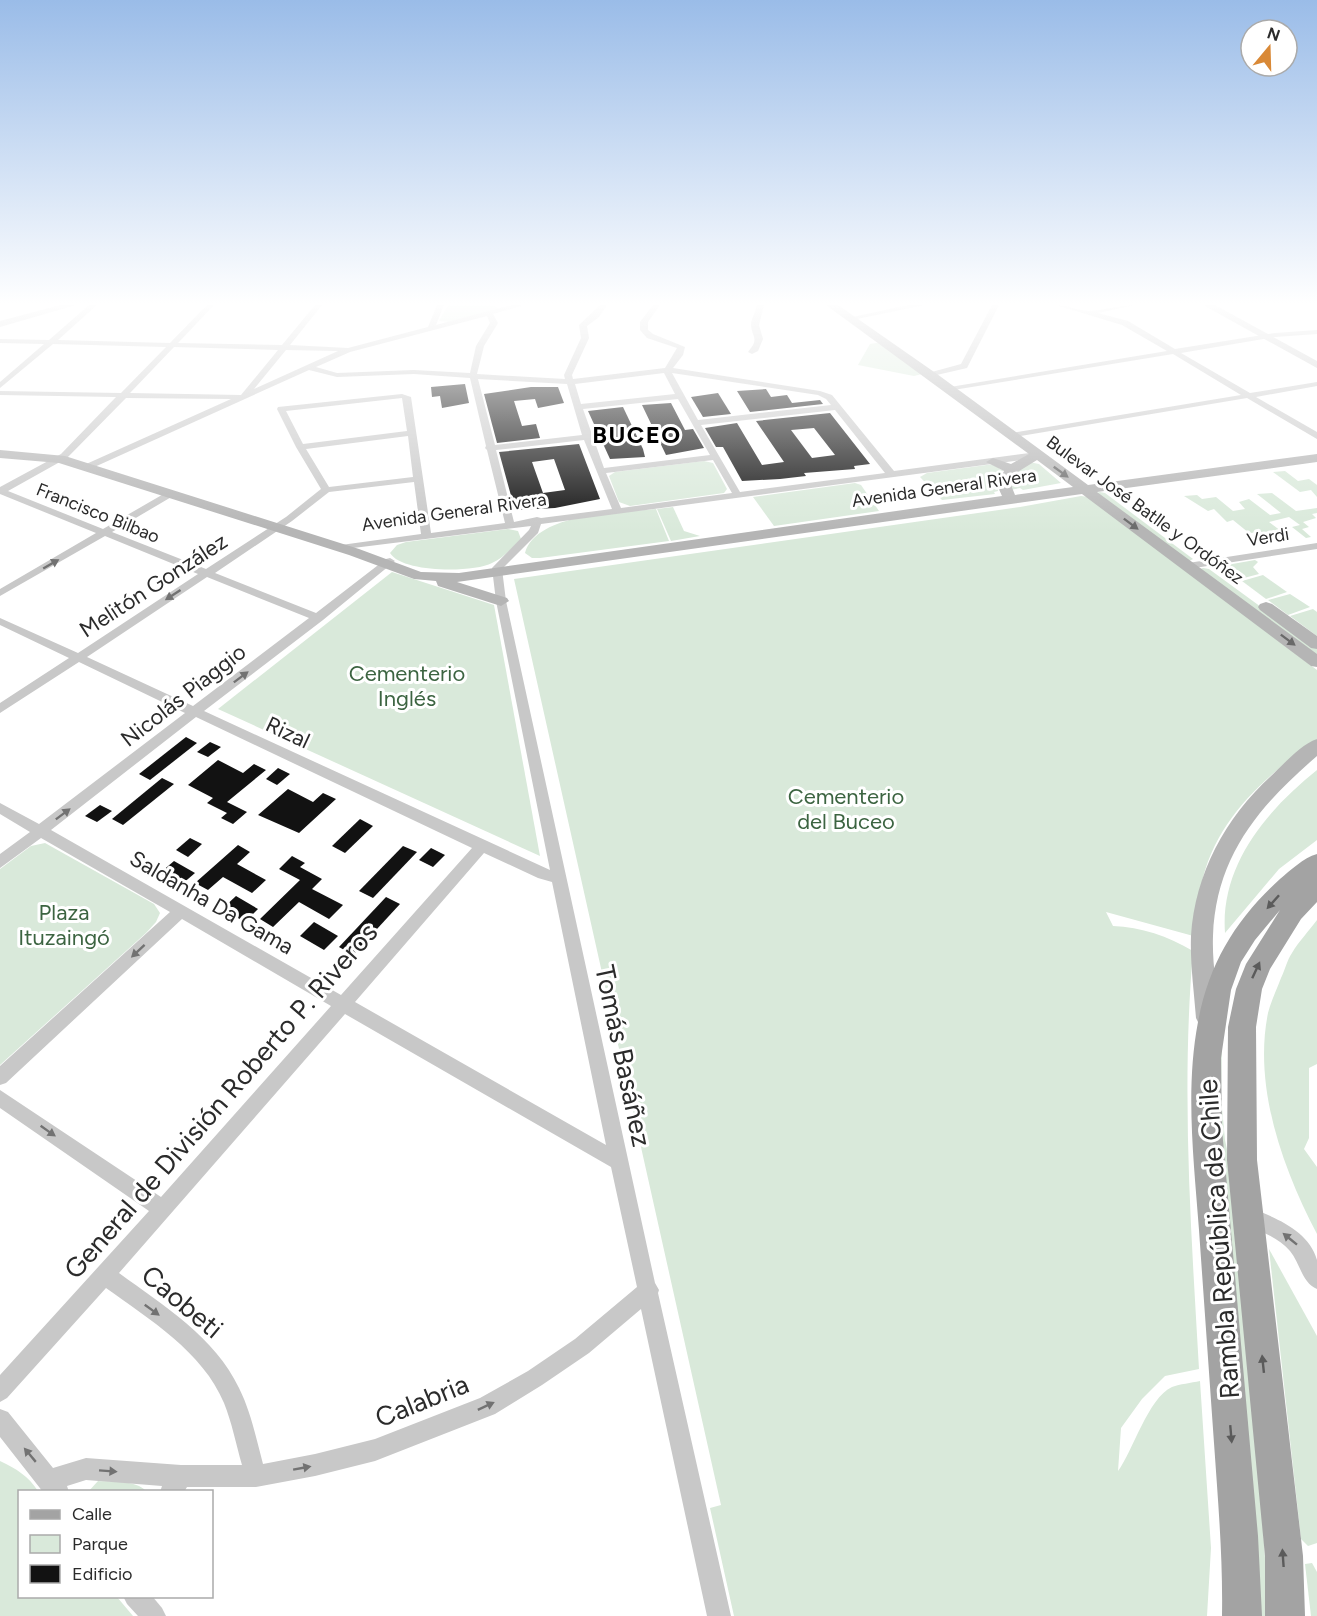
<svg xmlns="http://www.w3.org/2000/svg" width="1317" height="1616" font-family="Figtree,sans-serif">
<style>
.green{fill:#d9e9da}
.building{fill:#121212;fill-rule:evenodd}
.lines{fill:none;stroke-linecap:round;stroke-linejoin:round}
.minor{fill:#c8c8c8;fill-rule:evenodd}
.tertiary{fill:#c8c8c8;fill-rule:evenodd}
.secondary{fill:#b5b5b5;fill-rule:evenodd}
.primary{fill:#a3a3a3;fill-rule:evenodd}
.oneway{fill:#696969}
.oneway2{fill:#727272}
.oneway3{fill:#5b5b5b}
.labels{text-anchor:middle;stroke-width:6;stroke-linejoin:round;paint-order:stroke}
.far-street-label{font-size:18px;fill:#2b2b2b;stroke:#fff}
.street-label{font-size:22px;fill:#2b2b2b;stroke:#fff}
.park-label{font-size:22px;fill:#3c6441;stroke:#fff}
.far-district-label{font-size:24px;font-weight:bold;letter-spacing:1.5px;fill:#000;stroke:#fff}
.near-street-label{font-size:27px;fill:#2b2b2b;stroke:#fff}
</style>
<rect width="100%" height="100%" fill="#fff"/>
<!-- green -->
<g class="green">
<path d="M448 305H492L497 307 496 310 449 322 439 321Z"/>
<path d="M876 343H882L922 374 914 376 858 365 870 344Z"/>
<path d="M704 461 713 463 727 489 724 493 630 506 619 502 609 476 615 472Z"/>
<path d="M1029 462 1039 464 1061 483 1023 490 1020 488 1010 490 1013 475Z"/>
<path d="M994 464 1001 465 999 469 1003 470 997 482 998 491 994 492 995 494 942 500 920 477 927 473Z"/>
<path d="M1285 471 1298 481 1309 479 1317 485V497L1311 490 1300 492 1273 472Z"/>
<path d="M855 483 861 485 879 511 774 526 753 497Z"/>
<path d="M1100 492 1105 493 1193 559 1189 561 1096 493Z"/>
<path d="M1272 493 1296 511 1317 508V513L1312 514 1316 518 1303 522 1309 527 1302 529 1311 537 1306 538 1292 527 1300 525 1289 517 1269 522 1281 531 1249 533 1233 520 1227 522 1214 509 1208 511 1184 496 1197 495 1202 499 1216 497 1233 511 1245 509 1239 502 1249 499 1270 515 1281 513 1257 494Z"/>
<path d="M1081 496 1089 497 1317 670V739C1265 777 1214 820 1201 887 1198 903 1198 920 1197 937L1106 912 1113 926C1141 927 1168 936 1193 951 1181 1090 1191 1230 1199 1369L1165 1376 1142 1399 1121 1428 1118 1471C1133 1451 1148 1398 1172 1387 1180 1384 1191 1383 1200 1381L1211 1548 1207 1616H734L710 1508 721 1505 514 579 1020 507Z"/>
<path d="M673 507 684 531 700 536 671 541 657 509Z"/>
<path d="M656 509 669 541 540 558H532L525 553C537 512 621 513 656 509Z"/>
<path d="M508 529 518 531 521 539C512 548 503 558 492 563 473 573 402 573 390 553L397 545 406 542Z"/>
<path d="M1255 560 1258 562 1253 567 1259 574 1240 579 1221 566Z"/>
<path d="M1203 568 1209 569 1317 648V659L1200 569Z"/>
<path d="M392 572 494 605 540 856 218 709Z"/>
<path d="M1263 575 1287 592 1266 599 1242 581Z"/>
<path d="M1290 594 1310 607 1288 615 1268 600Z"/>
<path d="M1313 609 1317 612V636L1290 616Z"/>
<path d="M1317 770V840L1279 869 1225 933C1220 865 1267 810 1317 770Z"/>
<path d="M45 843 154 904 160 913 156 922 146 933 0 1065V869L31 846Z"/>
<path d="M1317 920V1064L1309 1068V1138L1304 1149 1317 1167V1234C1283 1169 1253 1087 1268 1013 1271 1001 1277 989 1281 978 1285 970 1287 960 1292 953 1299 941 1309 931 1317 920Z"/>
<path d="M1222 1044 1221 1098 1225 1140 1233 1177 1249 1324 1269 1616H1258L1222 1202 1219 1066Z"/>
<path d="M1269 1249 1317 1336V1543L1308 1546 1301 1539Z"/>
<path d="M0 1461C17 1469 28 1476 38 1491L20 1492V1596L117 1597 133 1616H0Z"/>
<path d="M98 1481C112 1482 136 1480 146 1491L88 1492Z"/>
<path d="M1312 1563 1317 1572V1616H1311L1305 1564Z"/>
</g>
<!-- building -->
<g class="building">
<path d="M465 384 469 403 442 408 440 396 432 397 431 387Z"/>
<path d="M531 387H558L564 403 538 408 535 399 514 401 522 426 536 424 540 438 497 443 484 394Z"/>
<path d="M766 389 771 397 787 395 792 403 820 400 823 404 750 412 737 391Z"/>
<path d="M718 393 731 414 703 417 691 397Z"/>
<path d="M671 403 685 430 693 429 704 448 666 455 642 405Z"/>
<path d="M623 407 643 449 645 457 610 459 588 411Z"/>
<path d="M830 413 870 464 854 466 855 469 804 473 806 476 780 479 742 481 723 447H716L705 428 737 423 762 465 784 462 756 421ZM814 428 835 455 812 458 791 430Z"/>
<path d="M579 444 600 499 555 508 515 510 499 452ZM554 459 565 490 543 493 532 462Z"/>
<path d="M186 737 197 743 150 780 139 774Z"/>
<path d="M210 742 221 747 208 757 197 752Z"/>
<path d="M218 760 243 773 254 764 266 770 227 802 247 812 233 824 221 818 227 813 207 803 213 798 188 785Z"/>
<path d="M278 768 290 774 277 785 266 779Z"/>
<path d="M162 778 174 784 123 825 112 819Z"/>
<path d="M288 789 313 802 323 793 336 799 299 833 258 815Z"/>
<path d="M100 805 112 811 97 822 85 816Z"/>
<path d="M360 819 373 826 345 853 332 846Z"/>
<path d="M190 838 202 844 188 857 176 850Z"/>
<path d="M238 845 250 852 237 864 266 880 252 893 223 877 208 890 195 883Z"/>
<path d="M403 846 417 852 373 898 359 891Z"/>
<path d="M431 848 445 855 433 867 419 860Z"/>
<path d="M292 856 305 863 300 867 322 879 312 889 343 905 329 919 299 902 273 927 260 919 300 880 279 869Z"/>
<path d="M174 861 195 873 181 885 160 873Z"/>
<path d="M236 896 258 909 245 922 222 909Z"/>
<path d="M386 897 400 904 353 955 339 947Z"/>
<path d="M314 922 338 936 324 950 300 936Z"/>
</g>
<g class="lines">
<!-- minor -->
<g class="minor">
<path d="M89 305H97L58 340 170 343 207 305H214L178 343 282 345 315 305H322L290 345 348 348 428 327 437 305H444L436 325 511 305H524L493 314 498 323 484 346 477 374 565 379 564 375 581 338 579 325 600 305H607L599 317 587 326 589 338 572 375 573 379 665 368 677 348 647 338 640 330V322L653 305H660L648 322V330L653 334 685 347 683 355 673 368 820 391 832 395 894 471 1037 452 1041 455 1037 458 541 524 538 533 502 569 506 601 655 1283 659 1290 658 1293 731 1616H707L641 1309 589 1353 542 1385 495 1414 375 1461 315 1476 256 1487H187L184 1492H160L162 1486 86 1480 67 1486 69 1492H43L0 1437V1409L8 1412 53 1468 86 1458 181 1465H242C236 1444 232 1423 224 1403 203 1352 149 1319 106 1288L7 1398 0 1402V1375L149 1211 0 1108V1090L161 1197 331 1006 182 919 6 1083 0 1085V1066L170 912 41 838 0 868V854L30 832 0 814V803L39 824 185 713 79 662 0 713V703L69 658 0 625V618L78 653 198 574 105 536 0 596V589L96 533 0 494V487L61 454 116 397 0 395V391L121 393 166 347 53 344 0 388V382L44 344 0 343V339L49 340ZM487 316 490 323 476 346 470 373 414 370 337 373 316 367 350 352ZM174 347 278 350 241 395 130 393ZM286 350 338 351 254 389ZM309 370 337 377 414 374 470 378 486 446 485 448 487 450 505 523 431 533 411 397 402 394 278 407 277 409 296 447 321 489 286 517 206 569 112 532 173 496V492H167L103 529 8 491 67 458 126 398 231 399 84 465V469H90ZM664 373 675 394 581 404 575 384ZM672 373 818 395 826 399 831 405 698 420ZM478 379 567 384 582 435 495 445ZM402 398 407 431 303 444 286 411ZM678 399 710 455 604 468 583 409ZM835 410 885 473 740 492 701 425ZM408 436 413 477 329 487 306 449ZM584 440 612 509 541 518 537 517 514 522 496 450ZM713 460 732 493 621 508 606 473ZM414 482 421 534 341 545 336 548 337 550 531 526 529 530 492 568 496 601 550 870 204 711 323 620 395 561 390 558 386 559 316 613 215 573 292 521 329 492ZM207 577 309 618 193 706 87 657ZM196 717 472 848 341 995 51 830ZM484 853 538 878 552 882 606 1145 355 1002ZM345 1014 611 1167 637 1287 575 1339 528 1371 480 1398 375 1439 315 1454 263 1464C256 1438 251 1412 239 1388 215 1337 164 1306 119 1273Z"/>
<path d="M757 305H764L759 325 763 339 758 351 752 354 748 352C760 338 752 338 751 325 751 319 756 311 757 305Z"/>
<path d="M908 305H925L852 320 848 318Z"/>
<path d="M992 305H999L967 368 928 377V373L961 364Z"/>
<path d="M1056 305C1067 305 1077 310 1088 311 1101 311 1120 305 1135 305L1098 313 1128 321 1175 349 1275 333 1317 330V334L1275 337 1181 353 1250 393 1317 382V386L1256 397 1317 432V439L1247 398 1009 438V434L1012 433 1241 395 1173 354 947 391 946 389 950 387 1167 351 1122 325Z"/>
<path d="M1317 543V549L1188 569 1183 566 1188 563Z"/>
<path d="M1248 1207C1274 1217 1309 1230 1317 1260 1317 1268 1317 1280 1317 1289 1302 1283 1300 1263 1290 1251 1278 1237 1258 1230 1241 1223L1239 1216 1241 1209Z"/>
<path d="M123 1596H152L162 1608 166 1616H138L127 1604Z"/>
</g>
<!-- tertiary -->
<g class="tertiary">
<path d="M60 305H76L0 327V321Z"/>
<path d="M1203 305H1215L1317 361V368Z"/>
</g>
<!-- secondary -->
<g class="secondary">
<path d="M826 305H838L937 374 1088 485 1317 454V462L1097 492 1317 654V667L1311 666 1082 494 457 582 507 598 509 601 501 606 438 586 436 581 414 579 349 555 59 463 0 458V450L65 456 359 549 421 572 459 573 1002 496 997 485 1004 471 986 462 993 458 1011 464 1029 454ZM1037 460 1073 487 1015 495 1011 485 1016 473Z"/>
<path d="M1266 602 1272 604 1317 636V649L1311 648 1260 610 1258 607 1260 604Z"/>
<path d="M1317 739V756C1259 806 1216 856 1213 936 1212 963 1217 991 1220 1018L1216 1026 1208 1029 1200 1026 1196 1018C1194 991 1190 963 1191 936 1195 874 1225 818 1271 776 1284 764 1300 745 1317 739Z"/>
</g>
<!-- primary -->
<path class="primary" d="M1317 854V902L1301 919 1270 969 1262 989 1256 1027 1257 1160 1303 1556 1305 1616H1265V1556L1227 1160 1228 1027 1236 989 1246 964 1280 910 1255 940 1241 962 1231 990 1221 1058 1222 1129 1258 1536 1262 1616H1222C1223 1558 1218 1501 1214 1443 1209 1372 1204 1301 1199 1230 1194 1162 1185 1090 1198 1022 1209 963 1236 919 1280 879 1291 870 1303 858 1317 854Z"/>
</g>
<!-- one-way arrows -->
<defs><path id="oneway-solid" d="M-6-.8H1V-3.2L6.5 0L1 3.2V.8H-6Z" transform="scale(1.5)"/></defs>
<g class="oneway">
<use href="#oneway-solid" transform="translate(1061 472) rotate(36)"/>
<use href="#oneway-solid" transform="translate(1131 524) rotate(37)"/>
<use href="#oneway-solid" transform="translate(1288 640) rotate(37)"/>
</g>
<g class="oneway2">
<use href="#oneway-solid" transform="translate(51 564) rotate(-30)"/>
<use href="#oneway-solid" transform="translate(173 595) rotate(147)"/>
<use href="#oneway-solid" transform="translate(241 677) rotate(-37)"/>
<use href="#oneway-solid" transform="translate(63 814) rotate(-37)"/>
<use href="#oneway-solid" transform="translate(138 951) rotate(137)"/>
<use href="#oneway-solid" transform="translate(48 1131) rotate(35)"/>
<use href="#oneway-solid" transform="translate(1290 1239) rotate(-141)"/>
<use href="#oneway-solid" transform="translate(152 1310) rotate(36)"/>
<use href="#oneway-solid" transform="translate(486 1406) rotate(-25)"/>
<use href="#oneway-solid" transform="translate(30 1455) rotate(-130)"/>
<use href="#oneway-solid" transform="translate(302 1468) rotate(-10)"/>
<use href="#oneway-solid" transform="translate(108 1471) rotate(4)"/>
</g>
<g class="oneway3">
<use href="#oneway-solid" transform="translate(1273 902) rotate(132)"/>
<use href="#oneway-solid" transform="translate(1256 970) rotate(-65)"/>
<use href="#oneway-solid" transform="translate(1263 1364) rotate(-96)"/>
<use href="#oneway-solid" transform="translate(1231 1434) rotate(85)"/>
<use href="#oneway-solid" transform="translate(1283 1558) rotate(-94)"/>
</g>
<!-- sky -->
<linearGradient id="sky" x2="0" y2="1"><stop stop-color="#9abce8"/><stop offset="0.57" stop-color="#fff"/><stop offset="1" stop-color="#fff" stop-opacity="0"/></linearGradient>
<rect width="1317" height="532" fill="url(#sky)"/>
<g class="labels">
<!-- far-street labels -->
<g class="far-street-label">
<text transform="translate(944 488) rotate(-8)" y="6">Avenida General Rivera</text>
<text transform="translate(1145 510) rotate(36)" y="6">Bulevar José Batlle y Ordóñez</text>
<text transform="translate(454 512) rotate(-8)" y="6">Avenida General Rivera</text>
<text transform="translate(98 513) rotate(22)" y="6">Francisco Bilbao</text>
<text transform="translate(1268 537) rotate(-9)" y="6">Verdi</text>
</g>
<!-- street labels -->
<g class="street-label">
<text transform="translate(153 585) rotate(-33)" y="8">Melitón González</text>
<text transform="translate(183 695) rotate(-38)" y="8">Nicolás Piaggio</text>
<text transform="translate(288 732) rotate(25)" y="8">Rizal</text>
<text transform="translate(212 902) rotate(30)" y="8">Saldanha Da Gama</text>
</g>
<!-- park labels -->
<g class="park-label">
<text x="407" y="681">Cementerio<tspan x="407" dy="25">Inglés</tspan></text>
<text x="846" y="804">Cementerio<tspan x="846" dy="25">del Buceo</tspan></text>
<text x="64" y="920">Plaza<tspan x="64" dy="25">Ituzaingó</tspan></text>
</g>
<!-- far-district labels -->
<g class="far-district-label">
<text x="637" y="443">BUCEO</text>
</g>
<!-- near-street labels -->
<g class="near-street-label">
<text transform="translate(623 1056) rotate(78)" y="9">Tomás Basáñez</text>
<text transform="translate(221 1101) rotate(-49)" y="9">General de División Roberto P. Riveros</text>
<text transform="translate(1219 1239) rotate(-94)" y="9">Rambla República de Chile</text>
<text transform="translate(182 1302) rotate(40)" y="9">Caobeti</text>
<text transform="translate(422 1401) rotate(-22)" y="9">Calabria</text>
</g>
</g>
<!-- legend -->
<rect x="18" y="1490" width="195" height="108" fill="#ffffff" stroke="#aaaaaa" stroke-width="1.5"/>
<rect x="30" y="1510" width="30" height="9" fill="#a3a3a3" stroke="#aaaaaa" stroke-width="1.5"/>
<text x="72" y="1520" font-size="18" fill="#2b2b2b">Calle</text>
<rect x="30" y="1535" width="30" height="18" fill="#d9e9da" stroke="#aaaaaa" stroke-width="1.5"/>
<text x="72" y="1550" font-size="18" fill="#2b2b2b">Parque</text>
<rect x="30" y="1565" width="30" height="18" fill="#121212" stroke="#aaaaaa" stroke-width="1.5"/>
<text x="72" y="1580" font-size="18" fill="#2b2b2b">Edificio</text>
<!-- north arrow -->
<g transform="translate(1269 48) rotate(19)"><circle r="28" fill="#ffffff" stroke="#aaaaaa" stroke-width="1.5"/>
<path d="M0-4.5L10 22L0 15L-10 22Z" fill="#d98937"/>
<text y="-9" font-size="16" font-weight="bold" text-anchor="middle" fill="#2b2b2b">N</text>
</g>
</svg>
